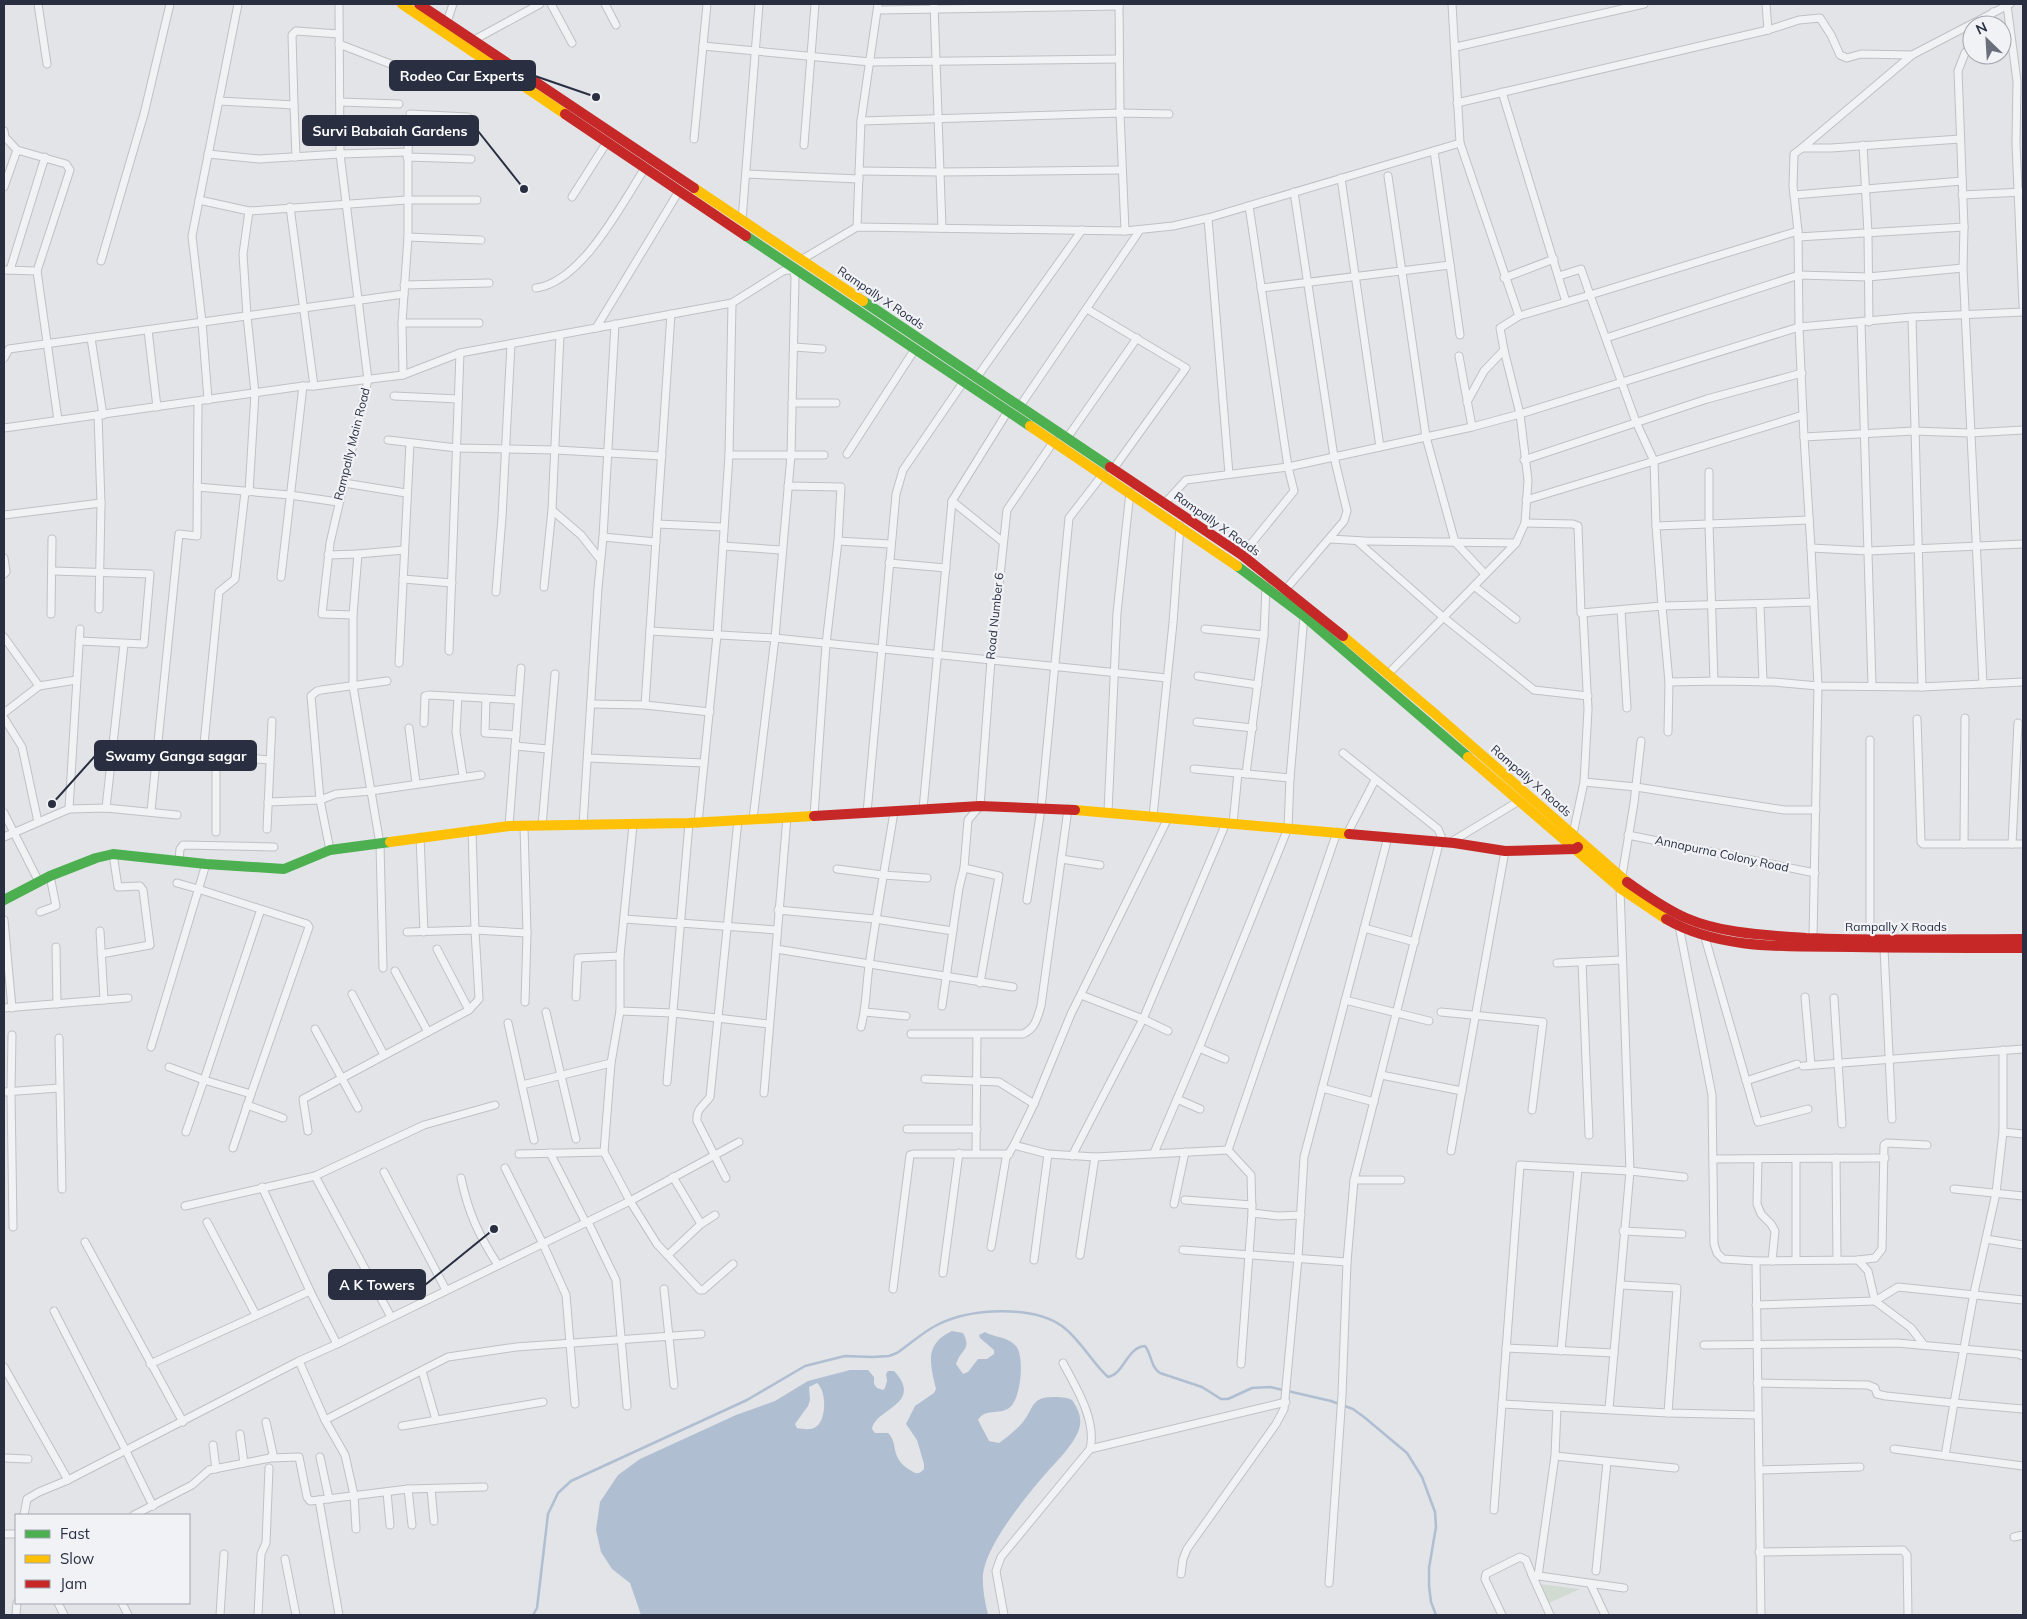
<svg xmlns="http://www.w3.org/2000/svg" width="2027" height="1619" font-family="Mulish,sans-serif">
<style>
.green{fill:#d2dbd2}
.water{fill:#b0bed2;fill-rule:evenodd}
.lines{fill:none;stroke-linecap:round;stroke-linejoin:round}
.stream{stroke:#b0bed2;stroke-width:2.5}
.street-casing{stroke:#bfc1c4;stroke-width:9}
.street{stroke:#f1f2f4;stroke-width:7}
.fast{stroke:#4caf50;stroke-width:10}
.slow{stroke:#ffc107;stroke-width:10}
.jam{stroke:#c62828;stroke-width:10}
.labels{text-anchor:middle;stroke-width:4.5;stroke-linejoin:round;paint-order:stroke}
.street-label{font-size:12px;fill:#292f40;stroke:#f0f2f6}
.leader{fill:none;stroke:#292f40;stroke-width:2}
.callout-dot{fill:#292f40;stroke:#f0f2f6;stroke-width:2}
.callout{fill:#292f40;stroke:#292f40;stroke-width:2}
.callout-label{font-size:14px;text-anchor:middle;font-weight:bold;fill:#fff}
</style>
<rect width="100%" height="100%" fill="#e2e4e7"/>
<!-- green -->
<path class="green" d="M1539 1584 1580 1589 1549 1603Z"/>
<!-- water -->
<path class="water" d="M952 1331 963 1333C972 1350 961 1349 956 1364L963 1374 968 1372 978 1359H987L994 1354V1350L980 1338 979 1335 985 1332C995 1338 1007 1336 1016 1346 1025 1357 1021 1400 1009 1408 999 1415 985 1408 978 1420L989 1441 999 1443C1008 1437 1016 1430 1023 1422 1034 1408 1031 1397 1053 1397 1060 1397 1066 1397 1072 1400 1079 1410 1083 1420 1078 1432 1072 1446 1058 1460 1048 1471 1028 1494 987 1543 983 1574 982 1588 985 1602 988 1615H641L630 1583 612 1569 601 1552 596 1530 600 1502 618 1475 640 1459 736 1415 775 1401 808 1381 850 1370H868L874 1377V1384L877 1388 883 1390 885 1388 887 1381 886 1374 888 1371H894C925 1404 874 1409 872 1429L875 1433H888C899 1444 889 1457 910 1470 916 1474 919 1475 924 1469V1464L917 1440 906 1424 915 1406 934 1393 936 1389C930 1364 924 1344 952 1331ZM817 1383C827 1391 827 1422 814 1428 809 1430 802 1429 797 1428L795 1424 808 1406 810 1400 809 1387Z"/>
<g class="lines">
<!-- stream -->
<path class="stream" d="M533 1615 537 1608 548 1514 558 1493 571 1481 747 1400 805 1366 845 1356 872 1357 889 1356 897 1353C910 1344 923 1332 937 1325 970 1308 1032 1305 1062 1326 1081 1340 1092 1363 1108 1377 1124 1374 1127 1347 1145 1346 1152 1355 1150 1366 1160 1373L1202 1387 1221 1399H1228L1252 1388 1270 1387 1331 1401 1353 1409 1364 1417 1407 1453 1422 1477 1435 1512 1436 1527 1429 1568V1586L1431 1602 1436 1615"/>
<defs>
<g id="street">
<path d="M38 4 47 64"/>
<path d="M339 4 340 154 368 380 330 543 322 614 353 615"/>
<path d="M551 4 572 43"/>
<path d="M605 4 616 25"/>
<path d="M934 4 942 228"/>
<path d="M1119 4 1120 113 1125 231 1173 226 1208 218 1460 143"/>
<path d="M1452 4 1460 143 1519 316 1590 295 1636 422 1654 461 1803 415"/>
<path d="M1766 4 1768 30"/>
<path d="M2007 5 2017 81 2016 143 2023 306"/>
<path d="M878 10 1119 6"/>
<path d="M447 22 453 4"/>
<path d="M1985 25 1993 12"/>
<path d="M474 40 540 4"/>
<path d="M339 44 406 70"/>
<path d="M1972 45 1965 53 1958 71 1964 227 1963 268 1983 684"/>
<path d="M703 46 870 62 1119 59"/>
<path d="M1456 47 1644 4"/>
<path d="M1502 92 1566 302"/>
<path d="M219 101 294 105 292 35 296 31 339 34"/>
<path d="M340 102 399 104"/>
<path d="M1457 103 1768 30 1799 20 1820 18 1831 35 1840 55 1847 58 1861 54 1912 55"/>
<path d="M294 105 296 157"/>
<path d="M861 121 1120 113 1169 114"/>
<path d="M4 131 5 137 17 150 4 187"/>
<path d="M694 139 707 4"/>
<path d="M804 145 815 4"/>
<path d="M1863 145 1868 233 1869 322"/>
<path d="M1802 148 1912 55 2010 4"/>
<path d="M17 150 66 164 70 170 37 271"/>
<path d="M1434 151 1460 335"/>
<path d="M208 154 259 159 340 154 408 152"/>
<path d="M407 157 471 159"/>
<path d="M859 171 940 172 1121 170"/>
<path d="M746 174 859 179"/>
<path d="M1388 176 1426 437 1455 542 1485 574"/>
<path d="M1341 178 1380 447"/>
<path d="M1794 195 1962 181"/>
<path d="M1962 195 2023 192"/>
<path d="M572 197 607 142"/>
<path d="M199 200 249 211 407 200H477"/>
<path d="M1208 218 1229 474"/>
<path d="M742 220 759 4"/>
<path d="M857 227 861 121 878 4"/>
<path d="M408 237 481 240"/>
<path d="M1798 237 1964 227"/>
<path d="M801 260 857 227 1125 231"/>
<path d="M101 261 144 114 170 4"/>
<path d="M4 270 37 271 58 420"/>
<path d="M10 270 45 157"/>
<path d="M1559 276 1581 269 1590 295 1798 231"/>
<path d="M1504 278 1554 259"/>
<path d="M404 285 489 283"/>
<path d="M536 288C582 282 621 205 645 168"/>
<path d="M1261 288 1450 265"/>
<path d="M1087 309 1186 368 1114 468"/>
<path d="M1912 317 1922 687"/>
<path d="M1861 322 1872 685"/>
<path d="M402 323H479"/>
<path d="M596 328 679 191"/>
<path d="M148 330 157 407"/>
<path d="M91 338 103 415"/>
<path d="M1606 338 1799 275 1868 277 1963 268"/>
<path d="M794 347 822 349"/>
<path d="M1459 356 1472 427"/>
<path d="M4 358 9 349 404 294"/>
<path d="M403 375 402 323 408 237V152L410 114 468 117"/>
<path d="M977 377 1082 230"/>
<path d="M314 386 403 375 460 353 732 303 783 271 793 269 795 277 791 455 775 638 753 819"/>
<path d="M394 396 458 399"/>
<path d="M208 400 202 322 192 236 238 4"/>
<path d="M1467 402 1484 371 1504 350"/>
<path d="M792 403H836"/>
<path d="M1020 406 1140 230"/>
<path d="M98 415 101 503 99 609"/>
<path d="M4 428 303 386"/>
<path d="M1804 437 1914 431 1970 433 2023 430"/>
<path d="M1067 438 1137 338"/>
<path d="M388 440 457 448 556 450 662 456"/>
<path d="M847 454 915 349"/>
<path d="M729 455H824"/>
<path d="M1524 460 1707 399 1802 373"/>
<path d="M1709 472V524L1714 681"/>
<path d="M344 483 406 493"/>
<path d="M788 486 841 487 838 541 826 644 814 816"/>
<path d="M197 487 290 495 338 502"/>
<path d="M249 492 255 393 247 316 243 254 249 211"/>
<path d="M952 501 1003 542"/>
<path d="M1165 503 1186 480 1288 467 1472 427 1520 414 1799 327 1912 317 2023 312"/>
<path d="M552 510 581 535 600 559"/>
<path d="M4 515 101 503"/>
<path d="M1525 523 1573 524 1578 526 1581 613 1662 606 1656 526 1654 461 1526 500"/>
<path d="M657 524 723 527"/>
<path d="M1656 526 1809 520"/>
<path d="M603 537 656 542"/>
<path d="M1330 539 1365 541 1516 543"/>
<path d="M838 541 890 544"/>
<path d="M1357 541 1443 617 1534 690 1588 696"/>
<path d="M723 546 781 550"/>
<path d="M1811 548 1868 551 2023 544"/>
<path d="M328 555 358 554"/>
<path d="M1242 555 1294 491 1288 467 1249 206"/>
<path d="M4 558 6 572 4 574"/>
<path d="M889 563 946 568"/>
<path d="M53 571 150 574 144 644 79 641"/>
<path d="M281 577 303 386H314L290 207"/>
<path d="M403 579 452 583"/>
<path d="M1474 586 1516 619"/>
<path d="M544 587 552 510 560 335"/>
<path d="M1286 589 1344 521 1347 511 1334 457 1294 192"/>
<path d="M496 592 502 517 511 344"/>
<path d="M1760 604 1763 682"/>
<path d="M1621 610 1627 708"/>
<path d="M51 614 52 539"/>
<path d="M1205 629 1264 635"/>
<path d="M650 631 775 638 1167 678"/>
<path d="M4 637 39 686"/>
<path d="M449 651 460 353"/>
<path d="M399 663 410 443"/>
<path d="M1388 674 1516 543 1525 523 1528 480 1520 414 1504 350 1500 328 1519 316"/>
<path d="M1198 676 1258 685"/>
<path d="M1669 682 1662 606 1814 602"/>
<path d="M458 697 456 732 463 776"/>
<path d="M486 698 485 733 516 735"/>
<path d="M591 704 645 705 710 712"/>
<path d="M645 705 671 314"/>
<path d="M4 713 39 686 76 680"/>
<path d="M4 718 22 747 38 822"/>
<path d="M1917 719 1921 842 1923 844H2023"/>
<path d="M1197 722 1253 728"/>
<path d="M424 723 425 696 429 695 518 700"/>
<path d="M409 728 416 783"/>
<path d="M1668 732 1669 682 1719 681 1774 682 1818 686 1922 687 2023 682"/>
<path d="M1870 740V939"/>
<path d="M515 746 548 749"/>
<path d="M157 753 203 754 269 760"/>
<path d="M203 754 219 592 235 579 245 492"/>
<path d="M588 758 704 763"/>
<path d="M1194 769 1290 778"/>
<path d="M1246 774 1264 635 1266 586"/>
<path d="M1584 782 1636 787 1784 810H1816"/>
<path d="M268 802 320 800 336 794 371 791 481 775"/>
<path d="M106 808 124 644"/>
<path d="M69 809 80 629"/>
<path d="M923 809 952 501 1008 411"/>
<path d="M151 811 179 534 197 536 198 402"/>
<path d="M1108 812 1117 613 1130 492"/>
<path d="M4 813 39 882"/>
<path d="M867 813 896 494 903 470 964 381"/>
<path d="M1153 816 1173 623 1180 526"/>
<path d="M698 823 717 635 729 455 732 303"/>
<path d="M1233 824 1238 773"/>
<path d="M583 825 598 588 603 537 615 324"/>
<path d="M633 825 620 956V1011L611 1063 604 1152 630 1201 657 1244 700 1290H703L733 1264"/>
<path d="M509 826 521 668"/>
<path d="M524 826 527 933 525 1002"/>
<path d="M542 826 555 674"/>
<path d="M267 829 272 721"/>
<path d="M216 832V757"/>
<path d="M1348 832 1375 780"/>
<path d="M1573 834 1584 782 1588 709 1583 613"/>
<path d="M1628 835 1815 873"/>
<path d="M4 837 69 809 106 808 177 815"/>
<path d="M420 837 424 932"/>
<path d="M1451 842 1519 801"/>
<path d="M1964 844 1965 718"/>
<path d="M2012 844 2018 723"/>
<path d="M330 850 320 800 311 696 317 691 321 690 387 681"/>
<path d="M1061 859 1100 865"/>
<path d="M179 860 180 849 183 845 274 847"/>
<path d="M964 868 999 876 980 983"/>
<path d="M837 869 883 875 927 878"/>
<path d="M177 883 198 889 307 924 309 927 251 1094 204 1080 261 909"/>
<path d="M1027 900 1041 809 1069 518 1103 474"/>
<path d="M778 910 875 919 953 931"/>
<path d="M40 912 56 906 50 876"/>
<path d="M624 919 777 930"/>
<path d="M4 920 12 1008"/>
<path d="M1679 926 1712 1095 1714 1244 1717 1253 1723 1259 1756 1261 1761 1615"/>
<path d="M1364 928 1415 942"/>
<path d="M100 931 104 1000"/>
<path d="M407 932 475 930 527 933"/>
<path d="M1704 934 1758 1122 1808 1109"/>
<path d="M1813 938 1818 686 1811 548 1804 437 1799 327 1798 231 1793 186 1794 154 1802 148H1831L1960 139"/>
<path d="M56 947 57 1004"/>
<path d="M1884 948 1892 1119"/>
<path d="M437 949 469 1010"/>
<path d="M776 949 1013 987"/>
<path d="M101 954 150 945 143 890 140 886 118 887 113 854"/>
<path d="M1582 962 1589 1135"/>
<path d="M1557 963 1622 960"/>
<path d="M383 968 380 844 353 686V615L358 554 404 550"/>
<path d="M395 971 428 1032"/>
<path d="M352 994 384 1055"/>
<path d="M1081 995 1143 1019 1168 1031"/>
<path d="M576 997 578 958 620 956"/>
<path d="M1805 997 1811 1065"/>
<path d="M1834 998 1842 1124"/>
<path d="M1345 1000 1429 1021"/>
<path d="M942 1006 959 888 964 868 968 820 980 806 991 660 1007 510 1054 441"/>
<path d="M4 1008 128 998"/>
<path d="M620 1011 673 1013 769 1024"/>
<path d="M546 1012 576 1139"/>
<path d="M865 1012 906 1016"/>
<path d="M1441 1012 1543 1022 1532 1110"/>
<path d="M508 1023 534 1140"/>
<path d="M861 1027C867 1005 866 982 870 959 877 910 886 861 894 812"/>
<path d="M315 1029 358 1108"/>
<path d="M911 1034H1023C1036 1028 1037 1018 1041 1006L1068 809"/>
<path d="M12 1035 11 1092 13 1227"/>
<path d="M59 1038 62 1189"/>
<path d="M151 1047 206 864"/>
<path d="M1199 1048 1225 1059"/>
<path d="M2003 1050V1132L1996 1193 1974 1293 1954 1403 2023 1409"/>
<path d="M1803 1066 2023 1049"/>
<path d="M169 1067 204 1080 186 1132"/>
<path d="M1381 1075 1462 1091"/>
<path d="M925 1079 999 1082 1034 1104"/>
<path d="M1746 1081 1797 1064"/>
<path d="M667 1082 689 823"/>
<path d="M522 1085 611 1063"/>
<path d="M1322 1088 1374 1102"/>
<path d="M4 1092 59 1088"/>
<path d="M764 1093 787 817"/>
<path d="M1177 1099 1200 1109"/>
<path d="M247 1105 283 1118"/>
<path d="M907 1129H977"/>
<path d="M308 1131 303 1099 469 1010 479 999 475 930 472 830"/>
<path d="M2003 1132 2023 1134"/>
<path d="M1014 1145 1048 1154 1095 1157 1228 1150"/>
<path d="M233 1148 251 1094"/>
<path d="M1228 1150 1337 832"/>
<path d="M1228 1150 1251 1175 1252 1213 1278 1216 1301 1215"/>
<path d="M1451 1151 1505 851"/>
<path d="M550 1153 586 1223"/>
<path d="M976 1153 977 1035"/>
<path d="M1154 1153 1201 1043 1288 828 1290 778 1304 616"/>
<path d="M519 1154 604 1152"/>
<path d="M1072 1156 1143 1019 1226 823"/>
<path d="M1836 1158 1837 1260"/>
<path d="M1713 1159 1885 1158"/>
<path d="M1758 1159 1757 1204 1761 1214 1771 1224 1775 1231 1772 1261"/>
<path d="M1796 1159V1260"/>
<path d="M505 1168 543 1244 566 1295 575 1404"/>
<path d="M384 1172 446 1290"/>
<path d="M315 1176 391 1317"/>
<path d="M461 1178C468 1212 479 1236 498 1265"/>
<path d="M726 1178 697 1121C696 1108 704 1106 710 1097L738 820"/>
<path d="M1354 1180H1401"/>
<path d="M262 1187 310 1291 337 1344"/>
<path d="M1954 1189 2023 1196"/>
<path d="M1185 1200 1252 1205"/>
<path d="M1174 1204 1185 1152"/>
<path d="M185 1206 315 1176 424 1125 495 1105"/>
<path d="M207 1222 256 1315"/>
<path d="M588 1222 616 1280 627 1406"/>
<path d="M701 1224 715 1215"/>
<path d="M1623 1231 1682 1234"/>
<path d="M1986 1239 2023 1245"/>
<path d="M85 1242 183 1422"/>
<path d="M991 1247 1006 1158 1014 1145 1034 1104 1071 1014 1168 818"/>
<path d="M1183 1250 1347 1262"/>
<path d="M668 1255 701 1224 673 1177"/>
<path d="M1080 1255 1095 1157"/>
<path d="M1034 1260 1048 1154"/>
<path d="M1858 1260 1868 1271 1875 1301 1911 1328 1924 1345"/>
<path d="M1756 1261 1858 1260 1875 1258 1882 1249 1884 1145 1887 1143 1927 1145"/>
<path d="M943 1273 959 1153"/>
<path d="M1621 1285 1677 1288 1668 1413"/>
<path d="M664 1289 674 1385"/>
<path d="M893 1289 910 1155 913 1154H1009"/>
<path d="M1756 1305 1875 1301 1898 1287 2023 1300"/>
<path d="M54 1311 126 1451 153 1506"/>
<path d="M1704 1345 1897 1343 2018 1354 2023 1356"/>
<path d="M1506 1348 1614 1353"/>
<path d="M1561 1351 1578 1169"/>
<path d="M299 1361 325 1420 345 1455 354 1495 356 1529"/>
<path d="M150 1364 310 1291"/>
<path d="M1241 1364 1252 1213"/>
<path d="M4 1367 68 1480"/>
<path d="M422 1371 436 1420"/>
<path d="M1757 1383 1868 1385 1875 1388 1877 1394 1886 1396 1954 1403 1945 1456"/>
<path d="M1502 1404 1668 1413 1757 1415"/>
<path d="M1609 1409 1630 1171 1620 888 1634 803 1641 741"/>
<path d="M325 1420 448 1357 516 1347 701 1334"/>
<path d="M402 1426 543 1402"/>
<path d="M240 1434 244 1463"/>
<path d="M213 1445 216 1469"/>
<path d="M1090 1449 1286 1402"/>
<path d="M1894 1449 2023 1466"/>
<path d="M1555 1456 1675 1468"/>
<path d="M320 1457 329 1499"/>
<path d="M4 1458 28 1459"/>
<path d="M270 1458 299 1457 307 1497 310 1501 319 1500"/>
<path d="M1759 1470 1860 1467"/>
<path d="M408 1489 412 1525"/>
<path d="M431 1489 434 1521"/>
<path d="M387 1492 390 1525"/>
<path d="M1494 1510 1520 1165 1630 1171 1684 1177"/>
<path d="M24 1515 27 1499 39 1492 68 1480 299 1361 337 1344 630 1201 739 1142"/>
<path d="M134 1515 192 1485 209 1470 270 1458 273 1454 266 1422"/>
<path d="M4 1534H16"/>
<path d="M2014 1537 2023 1535"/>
<path d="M1759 1552 1903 1550 1907 1555 1908 1615"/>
<path d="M285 1559 296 1615"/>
<path d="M1596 1571 1607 1462"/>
<path d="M1181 1574 1183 1559 1187 1549 1276 1424 1284 1409 1298 1258 1304 1157 1388 837"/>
<path d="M1532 1575 1550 1615"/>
<path d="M1538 1576 1555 1456 1557 1407"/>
<path d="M1329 1583 1342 1395 1347 1262 1354 1180 1441 836 1438 829 1343 753"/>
<path d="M1591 1585 1605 1615"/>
<path d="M58 1603 64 1615"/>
<path d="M122 1603 128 1615"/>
<path d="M16 1615 17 1603"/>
<path d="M220 1615 224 1554"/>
<path d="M258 1615 261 1554 266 1543 269 1468"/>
<path d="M339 1615 319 1500 408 1489 484 1487"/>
<path d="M1004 1615 996 1571 1001 1557 1090 1449C1097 1421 1076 1387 1063 1363"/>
<path d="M1502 1615 1485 1579 1486 1574 1520 1557 1526 1560 1532 1575 1624 1588"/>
</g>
</defs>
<!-- street casing -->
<use href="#street" class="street-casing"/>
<!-- street -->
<use href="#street" class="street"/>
<!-- fast -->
<g class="fast">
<path d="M746 236 1030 426"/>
<path d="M863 301 1110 467"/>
<path d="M1237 566 1304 616 1468 757"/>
<path d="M4 900 50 876 96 858 113 854 206 864 284 869 330 850 390 842"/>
</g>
<!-- slow -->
<g class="slow">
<path d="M402 4 565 114"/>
<path d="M694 188 863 301"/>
<path d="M1030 426 1237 566"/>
<path d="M1343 636 1434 713 1627 882"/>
<path d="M1468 757 1620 888 1666 919"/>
<path d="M1075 810 1349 834"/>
<path d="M390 842 509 826 689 823 814 816"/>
</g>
<!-- jam -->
<g class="jam">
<path d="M419 4 694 188"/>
<path d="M565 114 746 236"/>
<path d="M1110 467 1242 555 1343 636"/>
<path d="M814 816 980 806 1075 810"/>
<path d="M1349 834 1454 843 1505 851 1575 849 1578 847"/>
<path d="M1627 882C1646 895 1665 909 1686 918 1723 934 1766 935 1806 938 1878 941 1951 939 2023 939"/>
<path d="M1666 919C1721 951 1791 946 1852 947 1909 948 1966 948 2023 948"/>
</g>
</g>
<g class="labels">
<!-- street labels -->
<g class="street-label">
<text transform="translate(881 298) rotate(34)" y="4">Rampally X Roads</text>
<text transform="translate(352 444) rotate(-76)" y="4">Rampally Main Road</text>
<text transform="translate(1217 524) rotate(35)" y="4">Rampally X Roads</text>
<text transform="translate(995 616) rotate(-84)" y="4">Road Number 6</text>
<text transform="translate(1531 781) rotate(41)" y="4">Rampally X Roads</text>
<text transform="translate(1722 854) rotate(12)" y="4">Annapurna Colony Road</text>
<text x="1896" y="931">Rampally X Roads</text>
</g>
</g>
<!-- callouts -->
<path class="leader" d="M596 97L535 76M524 189L478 131M52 804L95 756M494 1229L425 1285"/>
<g class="callout-dot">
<circle cx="596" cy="97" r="5"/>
<circle cx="524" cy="189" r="5"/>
<circle cx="52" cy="804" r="5"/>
<circle cx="494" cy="1229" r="5"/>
</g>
<g class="callout">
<rect x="390" y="61" width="145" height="29" rx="5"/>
<rect x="303" y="116" width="175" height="29" rx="5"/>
<rect x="95" y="741" width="161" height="29" rx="5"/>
<rect x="329" y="1270" width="96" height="29" rx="5"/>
</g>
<g class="callout-label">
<text x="462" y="81">Rodeo Car Experts</text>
<text x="390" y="136">Survi Babaiah Gardens</text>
<text x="176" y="761">Swamy Ganga sagar</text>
<text x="377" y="1290">A K Towers</text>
</g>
<!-- border -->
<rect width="2027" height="1619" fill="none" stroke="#292f40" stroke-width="10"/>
<!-- legend -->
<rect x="15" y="1514" width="175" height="90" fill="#f0f2f6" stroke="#a0a4ad"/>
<rect x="25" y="1530" width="25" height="8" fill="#4caf50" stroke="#a0a4ad"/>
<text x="60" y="1539" font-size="15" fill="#292f40">Fast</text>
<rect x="25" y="1555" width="25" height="8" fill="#ffc107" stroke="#a0a4ad"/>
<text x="60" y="1564" font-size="15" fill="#292f40">Slow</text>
<rect x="25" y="1580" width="25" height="8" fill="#c62828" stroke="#a0a4ad"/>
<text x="60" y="1589" font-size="15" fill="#292f40">Jam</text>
<!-- north arrow -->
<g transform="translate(1987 40) rotate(335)"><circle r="24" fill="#f0f2f6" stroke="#a0a4ad"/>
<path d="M0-4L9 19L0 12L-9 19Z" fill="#6a6e7a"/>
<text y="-8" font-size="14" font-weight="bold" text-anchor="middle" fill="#292f40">N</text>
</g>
</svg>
